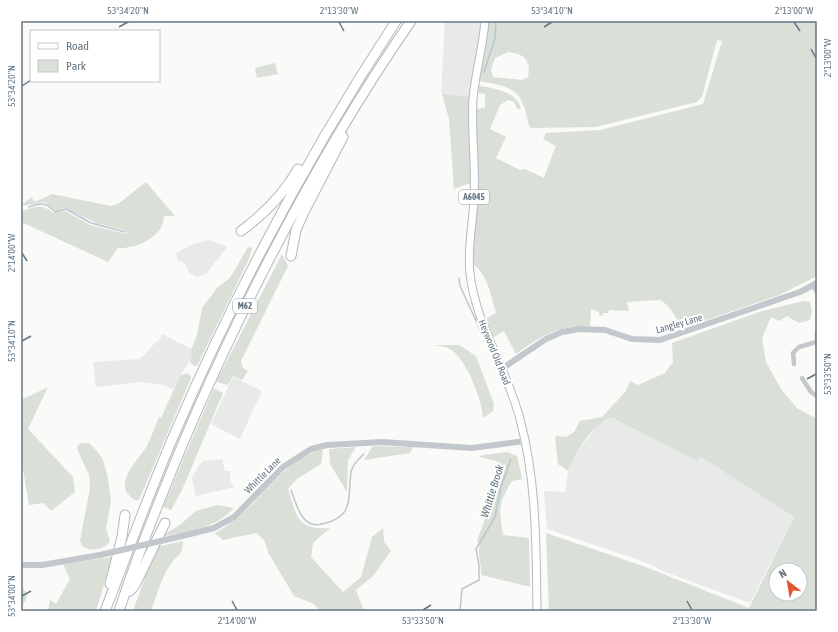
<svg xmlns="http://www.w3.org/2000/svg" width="838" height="632" font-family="'Asap Condensed',sans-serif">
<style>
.built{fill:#e8e9e9}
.green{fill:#dadfd7;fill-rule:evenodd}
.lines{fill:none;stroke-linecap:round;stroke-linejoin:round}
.stream{stroke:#bbc7cb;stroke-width:1.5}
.primary-casing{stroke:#b5babe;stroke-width:9}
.motorway-casing{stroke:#b4b9bd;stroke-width:11}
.minor{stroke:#c3c8cc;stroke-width:4.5}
.tertiary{stroke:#c3c8cc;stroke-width:6}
.primary{stroke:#fff;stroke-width:7}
.motorway{stroke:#fff;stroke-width:9}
.tertiary-bridge{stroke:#c3c8cc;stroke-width:6}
.ticks{fill:none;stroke:#657683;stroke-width:1.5}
.labels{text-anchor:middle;stroke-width:4;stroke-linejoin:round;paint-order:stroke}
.shield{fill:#fff;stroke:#939fa8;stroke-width:1}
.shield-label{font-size:9px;font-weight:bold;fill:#657683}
.street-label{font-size:10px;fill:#657683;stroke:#fff}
.water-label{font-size:11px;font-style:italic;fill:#60757c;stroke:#fff}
.neatline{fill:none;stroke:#657683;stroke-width:1.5}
.ticks-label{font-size:10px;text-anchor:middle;fill:#657683}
</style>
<rect width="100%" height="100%" fill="#fafaf8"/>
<!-- built -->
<g class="built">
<path d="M445 21H480V42L469 97 442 94 441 92Z"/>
<path d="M209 240 227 247 206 274 197 277 189 273 184 262 178 261 176 253 193 244Z"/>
<path d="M162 334 195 351 173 389 164 385 140 382 96 387 93 362 140 359 156 342 158 343Z"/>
<path d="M233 377 262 391 240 439 211 424Z"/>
<path d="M611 417 697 461 701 457 794 517 750 603 665 572 645 562 547 529 544 491 565 492 568 471 573 457 598 425Z"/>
<path d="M222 459 225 471H230V482L235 487 196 496 192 478 199 465 204 461Z"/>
</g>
<!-- green -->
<g class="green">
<path d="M488 21H817V276L779 295 683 328 669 307 661 300 627 302 629 311 609 310 608 313H603V316L599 315V312L591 309 590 326C559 325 540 336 516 354L504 331 492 338 486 318 496 313C491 296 488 275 473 264V245L477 197 476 109 485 108V94L478 93 479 86C494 88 518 92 521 109H517L514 102 508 100 500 105 490 129 506 137 496 158 520 170 525 169 544 178C548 167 551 157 556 146L543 139 546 133 600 130 703 104 722 41 717 40 702 97 697 102 596 127 531 128 529 126C522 90 515 87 479 81ZM508 52C525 54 531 60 528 77L522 80 493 77 491 70 495 58Z"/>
<path d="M275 63 278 74 257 78 255 68Z"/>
<path d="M442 94 469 97 471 183 454 189 449 119Z"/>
<path d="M146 182 175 216H164C164 237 136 249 118 248L108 262 21 222V211C35 207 42 203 53 213L65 211 90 225 126 234 127 232 124 230 96 223 65 208 56 211 44 202 21 206 31 197 35 202 52 194 111 206 118 204Z"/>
<path d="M248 247 252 248 249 259 197 366H194L190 362 192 354 191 350 197 335 202 308 218 287 230 278Z"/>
<path d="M282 254 288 266 241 361 243 368 248 371 242 380 233 376 228 385 216 382Z"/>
<path d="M804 301 810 302 812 311 810 320 799 323 787 316 779 321 771 317 762 338 766 362 781 389 797 408 817 419V611H549L546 533 643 566 749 608 794 517 701 457 697 461 611 417C590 428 577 449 568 471L558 464 555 436 566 437 574 432 580 421 602 417 626 391 630 381 638 385 665 373 673 362 672 343 762 311ZM776 570H800V594H776Z"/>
<path d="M433 345H459L476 356 494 404 493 411 483 418C482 400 466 356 448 348 443 346 437 346 433 345Z"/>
<path d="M186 373 190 375 191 378 139 500H135C113 487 132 466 143 452 150 443 154 428 159 417L161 418 180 376Z"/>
<path d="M48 387 28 429 73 477 75 492 51 511 44 503 29 505 21 457V400Z"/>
<path d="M214 388 223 393 182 490 171 510 163 507Z"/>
<path d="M82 443H89L98 452 103 460 108 478 111 501 106 528 110 542C102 550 91 552 82 546L80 540 90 489 89 475 77 449 78 445Z"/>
<path d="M373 446 413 447 410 453 364 460Z"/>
<path d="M356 447 348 460 347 492 330 464 329 449Z"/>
<path d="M323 449 321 464 297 479 288 489C297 517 297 530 330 528L313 543 311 557 343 592 361 577 372 537 383 528 384 542 391 551 373 576 356 590 364 611H320L314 604 294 596 269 554 264 540 256 533 223 540 215 533C257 511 278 461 323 449Z"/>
<path d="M507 452 517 456 522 479 512 481C498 503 499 510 503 535L529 538 530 587 481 575C482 565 477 554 480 544L477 541C484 520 502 482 497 461L479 457 483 455Z"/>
<path d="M217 505 234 508C215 529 186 532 160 537L181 524 196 511Z"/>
<path d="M183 541C182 558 178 553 170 565 161 579 157 595 151 611H133L156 547Z"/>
<path d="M112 557 96 611H48L50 600 56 604 70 579 63 564Z"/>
<path d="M21 586 27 594 26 600 21 606Z"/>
</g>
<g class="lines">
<!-- stream -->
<g class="stream">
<path d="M484 72 495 38 496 21"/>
<path d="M29 207C41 202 47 203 55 212L66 209 91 223 125 232"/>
<path d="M459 278 460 286 490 351"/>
<path d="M291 490C297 505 301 529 322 524 349 518 349 506 350 481 351 477 350 472 352 469 354 463 359 459 364 454"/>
<path d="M460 611 462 589 479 580V565L476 549 495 517 501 487 511 459"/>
</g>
<defs>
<path id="primary" d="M485 21C483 47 475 74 473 99 471 132 476 165 474 198 473 224 467 248 470 274 476 325 507 369 520 419 537 482 536 547 537 611"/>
<g id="motorway">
<path d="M241 231C264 214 284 194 298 169"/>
<path d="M291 256 296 230 304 212 343 137"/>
<path d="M110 584 122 537 125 515"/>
<path d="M130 591 135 585 165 523"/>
<path d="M105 611C128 552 149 493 174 435 236 291 310 152 396 21"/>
<path d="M119 611C141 544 168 478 196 413 256 277 326 144 411 21"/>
</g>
</defs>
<!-- primary casing -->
<use href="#primary" class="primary-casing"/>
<!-- motorway casing -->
<use href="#motorway" class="motorway-casing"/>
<!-- minor -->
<g class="minor">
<path d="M813 286 817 292"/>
<path d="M817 344V332"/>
<path d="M794 364 793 353 799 347 816 342"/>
<path d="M802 378 811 392 817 396"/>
</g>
<!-- tertiary -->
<g class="tertiary">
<path d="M503 368 546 339 562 332 579 329 605 330 632 339 660 340 800 292 817 283"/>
<path d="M178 537 214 528 234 517 283 467 311 449 327 445 382 442 472 448 525 441"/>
<path d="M21 565H42L100 555"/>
</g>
<!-- primary -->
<use href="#primary" class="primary"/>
<!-- motorway -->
<use href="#motorway" class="motorway"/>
<!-- tertiary-bridge -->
<path class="tertiary-bridge" d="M100 555 178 537"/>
</g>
<!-- ticks -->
<path class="ticks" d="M339 22 344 31M794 22 800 31M119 27 128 22M544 27 552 22M811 49 816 58M22 86 31 80M22 253 27 261M22 341 31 336M807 379 816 374M22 596 31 591M232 601 237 610M687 601 692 610M423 610 431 605"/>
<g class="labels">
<!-- shield labels -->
<g class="shield">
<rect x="459" y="190" width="30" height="14" rx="3"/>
<rect x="233" y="299" width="24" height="14" rx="3"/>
</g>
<g class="shield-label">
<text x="474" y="200">A6045</text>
<text x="245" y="309">M62</text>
</g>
<!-- street labels -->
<g class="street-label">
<text transform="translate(679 323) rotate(-16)" y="4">Langley Lane</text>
<text transform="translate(495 352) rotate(68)" y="4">Heywood Old Road</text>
<text transform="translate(262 475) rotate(-45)" y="4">Whittle Lane</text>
</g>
<!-- water labels -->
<g class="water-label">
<text transform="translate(492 491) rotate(-73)" y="4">Whittle Brook</text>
</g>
</g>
<!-- border -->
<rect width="838" height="632" fill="none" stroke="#ffffff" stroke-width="44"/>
<!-- legend -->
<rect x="30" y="30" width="130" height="52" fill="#ffffff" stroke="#c1c8cd"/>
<rect x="38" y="43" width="20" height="6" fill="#ffffff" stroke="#c1c8cd"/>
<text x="66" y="50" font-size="12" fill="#657683">Road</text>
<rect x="38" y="60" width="20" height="12" fill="#dadfd7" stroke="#c1c8cd"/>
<text x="66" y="70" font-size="12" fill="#657683">Park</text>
<!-- north arrow -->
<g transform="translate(788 582) rotate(329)"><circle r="19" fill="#ffffff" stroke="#c1c8cd"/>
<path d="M0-3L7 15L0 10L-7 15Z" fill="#e4572e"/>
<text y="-6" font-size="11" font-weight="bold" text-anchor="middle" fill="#657683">N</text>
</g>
<rect x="22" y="22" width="794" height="588" class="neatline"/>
<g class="ticks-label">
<text x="128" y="14">53°34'20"N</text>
<text x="339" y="14">2°13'30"W</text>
<text x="552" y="14">53°34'10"N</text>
<text x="794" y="14">2°13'00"W</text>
<text transform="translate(827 58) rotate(-90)" y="4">2°13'00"W</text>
<text transform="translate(11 86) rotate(-90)" y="4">53°34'20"N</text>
<text transform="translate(11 253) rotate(-90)" y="4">2°14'00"W</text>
<text transform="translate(11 341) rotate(-90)" y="4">53°34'10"N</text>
<text transform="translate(827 374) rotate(-90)" y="4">53°33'50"N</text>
<text transform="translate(11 596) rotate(-90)" y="4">53°34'00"N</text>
<text x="237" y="624">2°14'00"W</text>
<text x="423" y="624">53°33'50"N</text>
<text x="692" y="624">2°13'30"W</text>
</g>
</svg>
